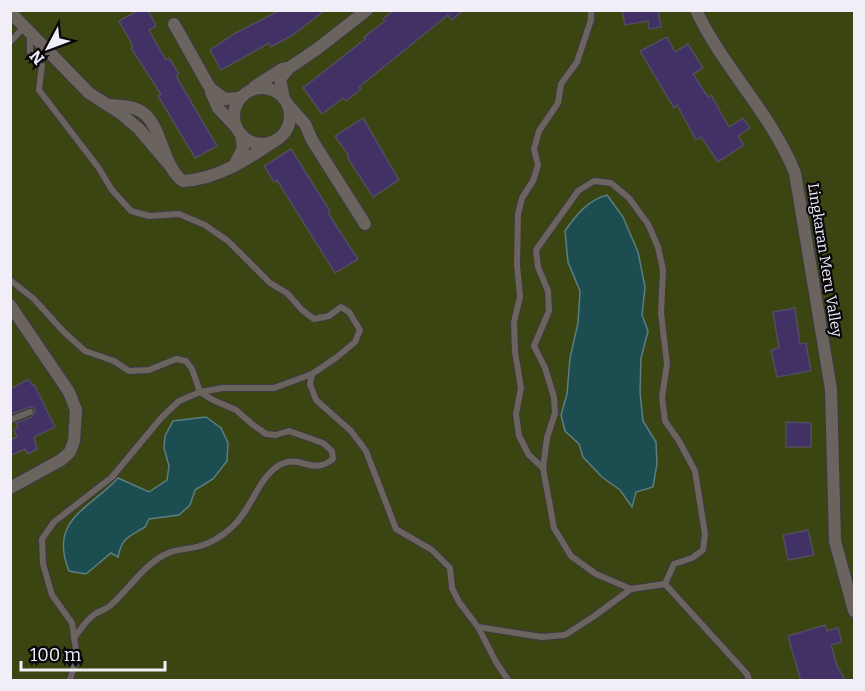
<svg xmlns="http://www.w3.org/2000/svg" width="865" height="691" font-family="Bitter,serif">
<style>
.green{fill:#3a4511}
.water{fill:#1c4d51;stroke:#5c7d83;stroke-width:1.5}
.building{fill:#423165;stroke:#524d5e;stroke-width:1.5}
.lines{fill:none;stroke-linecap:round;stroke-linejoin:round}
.lane-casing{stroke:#3d3946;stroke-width:8}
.street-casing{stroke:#3d3946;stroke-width:14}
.lane{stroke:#6b635e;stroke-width:6}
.street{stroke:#6b635e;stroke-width:12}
.labels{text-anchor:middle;stroke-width:4.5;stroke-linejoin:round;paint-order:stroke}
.street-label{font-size:15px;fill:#f1eef8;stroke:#09070d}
</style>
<rect width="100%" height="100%" fill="#201b29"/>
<!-- green -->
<path class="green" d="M10 11H854V680H11Z"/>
<!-- water -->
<g class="water">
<path d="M607 195 623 217 638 252 645 287 642 315 648 331 641 358 640 392 643 421 656 442 657 464 653 487 636 492 632 507 620 490 602 477 583 457 579 444 565 431 561 415 567 394 570 358 578 323 580 291 568 262 565 231C576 215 588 200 607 195Z"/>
<path d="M206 417 221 428 228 443 227 461 213 479 195 490 190 505 179 515 149 519 145 527C129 537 122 537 118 557L111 553 86 574 69 571C48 519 90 509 118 478L149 492 167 480 169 466 164 448 165 436 173 421Z"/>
</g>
<!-- building -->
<g class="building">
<path d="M139 10H148L156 26 149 30 166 60 169 58 179 74 176 76 217 146 195 158 158 96 161 94 131 48 133 46 119 21Z"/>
<path d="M280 10H325L293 35 271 47 269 43 221 70 210 50 234 34Z"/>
<path d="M394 10H464L452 20 448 15 359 87 361 89 346 101 343 98 322 114 303 88 365 39 364 37 385 21 383 19Z"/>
<path d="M622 10H658L661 27 649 29 648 21 625 25Z"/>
<path d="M667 37 675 52 688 44 703 68 693 74 708 97 711 95 729 127 743 118 750 128 738 136 744 145 718 162 701 137 696 140 677 105 674 108 640 51Z"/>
<path d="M363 118 399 180 373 197 347 157 349 156 335 136Z"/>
<path d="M291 149 330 211 328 213 358 259 335 273 277 180 274 182 264 166Z"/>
<path d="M795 308 800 344 806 343 811 371 777 377 771 350 779 348 773 312Z"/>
<path d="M29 379 32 385 34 384 55 427 34 437 37 449 28 454 25 449 10 456V440L17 437 14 430 18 427 16 423 32 417 35 412 34 408 30 407 11 414 10 389Z"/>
<path d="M786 422 811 423V447H786Z"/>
<path d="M808 530 814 555 788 560 783 535Z"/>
<path d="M825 625 827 631 838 628 842 642 831 645 837 666 846 681H801L788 636Z"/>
</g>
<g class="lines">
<defs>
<g id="lane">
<path d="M30 33V52L42 65 39 90 42 94 98 167 112 190 131 211 149 216 179 214 205 225 228 241 270 283 287 293 302 310 314 319 329 316 341 307 349 312 360 330 355 342 337 357 312 374 274 388H223L200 392 179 401 162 417 112 477 54 522 42 539 43 564 52 595 72 623 77 657 70 680"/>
<path d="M10 42 24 27"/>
<path d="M10 280 34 299 63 331 85 351 114 361 129 371 149 370 176 359 186 361 192 369 200 392 213 400 236 410 252 424 266 434 276 435 289 431 323 443 332 451 333 459C310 477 301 452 278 466 257 480 251 511 231 528 222 536 211 543 200 546 188 550 176 548 164 555 143 566 129 589 111 605 107 609 100 611 95 614 87 619 80 630 74 638"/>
<path d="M312 374 310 384 316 400 351 431 366 451 396 529 432 550 450 568 452 588 459 602 478 627 496 662 508 680"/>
<path d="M10 420 30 412"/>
<path d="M543 468 529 455 519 436 516 414 521 388 515 352 514 322 520 297 517 265 518 214 522 198 533 181 538 165 534 149 539 131 558 103 561 84 577 62 591 20V10"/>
<path d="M631 589 596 574 571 556 554 528 543 468 547 438 555 413 554 397 545 368 534 346 549 311 548 291 538 267 536 250 578 191 594 181 611 183 629 198 648 224 658 247 663 270 661 313 667 364 662 397 665 421 679 441 695 471 705 534 703 550 692 558 674 564 665 584"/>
<path d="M478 627 542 637 565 635 593 617 631 589 665 584 747 674 749 680"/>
</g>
<g id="street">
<path d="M696 10C723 68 771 113 795 173L831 389 835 541 854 611"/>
<path d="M10 12 89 93 120 113 139 129 172 168"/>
<path d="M174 24 210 88 225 99 239 98"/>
<path d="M254 87 282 69 288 68"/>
<circle cx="262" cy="116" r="28"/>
<path d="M211 92 218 108 235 126"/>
<path d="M284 99 280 79 289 68 317 49 367 10"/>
<path d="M110 105C120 106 134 106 142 112 162 125 163 168 183 181 218 179 248 159 276 140"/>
<path d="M288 105 305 124 312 140 365 224"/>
<path d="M234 166 243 148 241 134"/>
<path d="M10 305 69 392 76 410 74 441 70 452 61 460 10 488"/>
</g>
</defs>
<!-- lane casing -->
<use href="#lane" class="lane-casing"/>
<!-- street casing -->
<use href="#street" class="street-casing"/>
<!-- lane -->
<use href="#lane" class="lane"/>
<!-- street -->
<use href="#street" class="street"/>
</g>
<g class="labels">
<!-- street labels -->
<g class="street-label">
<text transform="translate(825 260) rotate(81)" y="5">Lingkaran Meru Valley</text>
</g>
</g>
<!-- border -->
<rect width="865" height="691" fill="none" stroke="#f1eef8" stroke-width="24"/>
<!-- north arrow -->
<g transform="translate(48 48) rotate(229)" stroke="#09070d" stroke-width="4.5" paint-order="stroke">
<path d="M0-4.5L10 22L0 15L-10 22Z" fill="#f1eef8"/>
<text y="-9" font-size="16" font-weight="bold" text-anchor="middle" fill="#f1eef8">N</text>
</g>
<!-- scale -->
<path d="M21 661v9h144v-9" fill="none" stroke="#f1eef8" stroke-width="3"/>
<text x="30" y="661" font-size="18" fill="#f1eef8" stroke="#09070d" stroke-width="4.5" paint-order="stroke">100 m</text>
</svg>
